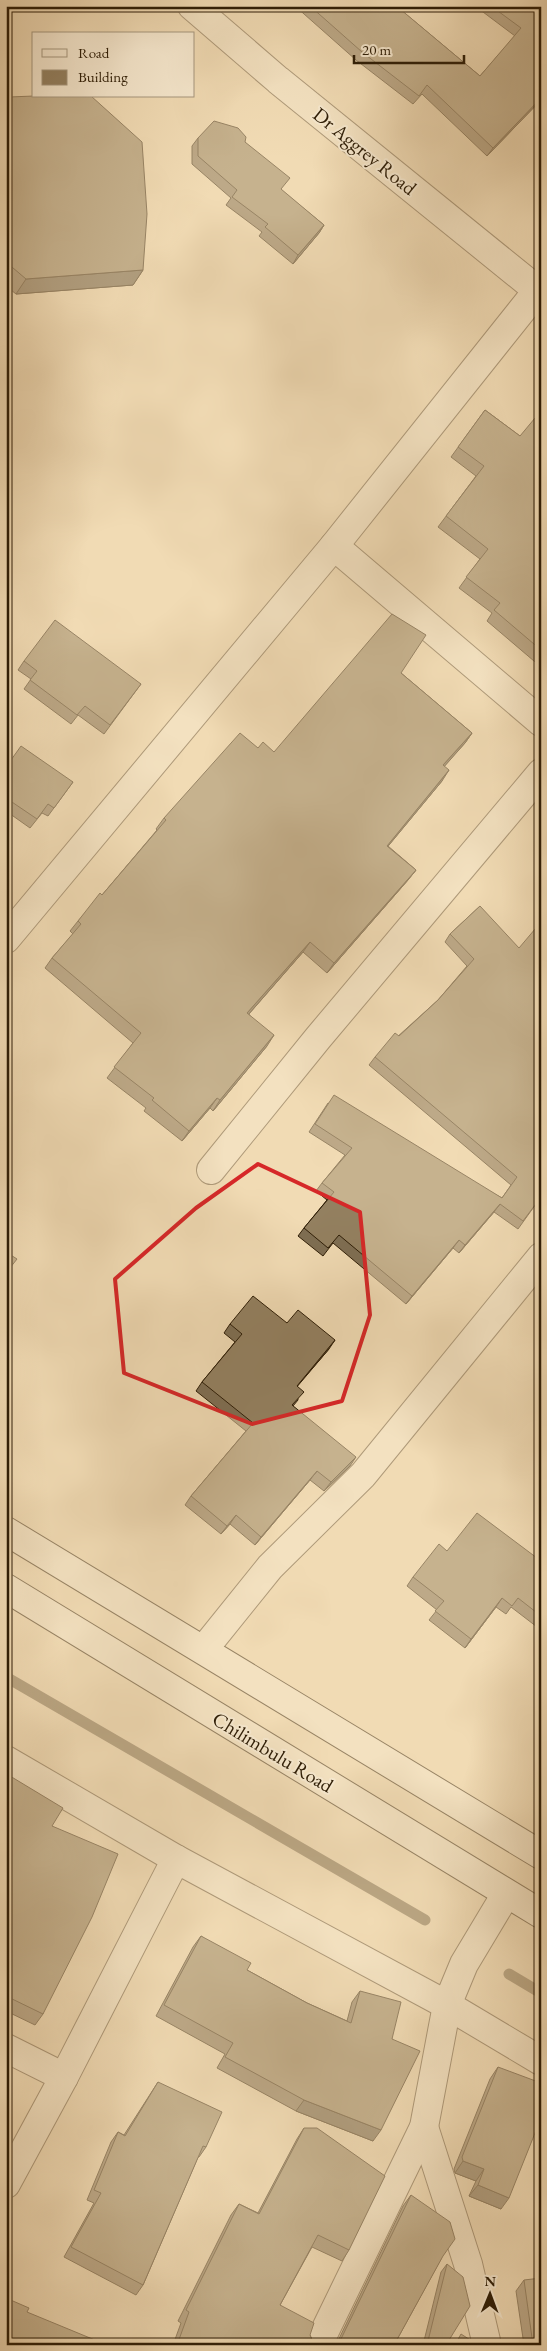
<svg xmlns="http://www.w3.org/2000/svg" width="547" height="2351" font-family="'EB Garamond',serif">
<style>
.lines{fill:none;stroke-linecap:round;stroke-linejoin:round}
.stream{stroke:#7b684b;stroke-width:11}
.minor-casing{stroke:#5f4c32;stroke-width:30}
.secondary-casing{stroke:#2e1d06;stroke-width:30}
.minor{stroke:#f6e8ce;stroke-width:28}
.secondary{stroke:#f6e8ce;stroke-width:28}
.wall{fill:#7e6e53;stroke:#2e1d06}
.shaded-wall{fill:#675a43;stroke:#2e1d06}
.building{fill:#938060;stroke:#2e1d06}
.marked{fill:none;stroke:#d62828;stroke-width:4;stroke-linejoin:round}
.labels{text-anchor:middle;stroke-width:4;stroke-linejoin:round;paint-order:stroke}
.street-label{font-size:20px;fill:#2e1d06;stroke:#f6e8ce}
</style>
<rect width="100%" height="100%" fill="#f1dbb4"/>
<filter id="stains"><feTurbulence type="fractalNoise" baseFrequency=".004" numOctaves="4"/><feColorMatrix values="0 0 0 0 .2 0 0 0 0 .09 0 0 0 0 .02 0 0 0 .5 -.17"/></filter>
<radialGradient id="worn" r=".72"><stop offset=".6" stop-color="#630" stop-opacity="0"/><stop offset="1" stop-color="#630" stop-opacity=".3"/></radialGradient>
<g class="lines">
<!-- stream -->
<g class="stream">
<path d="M6 1677 425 1920"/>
<path d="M509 1974 541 1993"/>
</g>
<defs>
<g id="minor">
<path d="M192 6 278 80 541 293"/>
<path d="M334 546 541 722"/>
<path d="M6 939 334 546 538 290"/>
<path d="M211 1170 318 1038 541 773"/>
<path d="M204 1649 270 1567 363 1475 541 1257"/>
<path d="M6 1760 176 1859 447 2005 541 2061"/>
<path d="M6 2048 64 2077"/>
<path d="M424 2127 468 2264 487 2345"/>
<path d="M6 2184 64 2077 176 1859"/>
<path d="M318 2345 424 2127 447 2005 464 1964 506 1894"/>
</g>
<g id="secondary">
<path d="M6 1531 541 1855"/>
<path d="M6 1588 541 1914"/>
</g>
</defs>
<!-- minor casing -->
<use href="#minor" class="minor-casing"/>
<!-- secondary casing -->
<use href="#secondary" class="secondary-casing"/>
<!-- minor -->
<use href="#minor" class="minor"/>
<!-- secondary -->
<use href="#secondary" class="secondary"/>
</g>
<!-- wall -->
<g class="wall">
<path d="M295 6H405L401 10 480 76 515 36 475 6H541V100L487 156 422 94 413 104 356 60Z"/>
<path d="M6 101 143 270 133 285 16 294 6 286Z"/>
<path d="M198 138 245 142 281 190 324 225 319 233 293 264 259 236 262 232 226 205 231 198 192 164V146Z"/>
<path d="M485 410 520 436 541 423V667L487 621 492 613 459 588 480 559 438 527 476 476 451 457Z"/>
<path d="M24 661 141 684 104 734 78 715 71 724 24 689 31 679 18 670Z"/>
<path d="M401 673 472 733 465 743 444 766 442 781 388 846 416 870 408 880 327 973 303 952 249 1014 267 1046 213 1111 210 1108 182 1141 144 1111 146 1108 107 1078 133 1043 45 968 52 958 73 934 70 931 78 921 102 895 157 830 156 829 164 818 258 748 274 752Z"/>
<path d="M6 767 73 782 48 816 42 813 30 828 6 811Z"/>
<path d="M480 906 541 1197 518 1229 494 1212 459 1253 453 1248 406 1304 333 1243 323 1256 298 1236 304 1228 327 1200 316 1191 322 1183 345 1155 309 1132 328 1103 502 1198 511 1185 369 1065 375 1057 438 1000 467 966 445 942 450 934Z"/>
<path d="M287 1323 329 1349 297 1386 298 1400 293 1406 350 1466 324 1491 310 1480 255 1545 230 1524 221 1534 185 1505 191 1496 246 1431 196 1391 202 1382 235 1342 224 1333 230 1324Z"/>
<path d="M447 1551 541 1561V1630L511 1607 506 1614 496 1607 465 1648 429 1620 437 1610 407 1586 413 1577Z"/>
<path d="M6 1770 10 1776 52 1826 43 2014 35 2025 6 2011Z"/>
<path d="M201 1936 247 1970 307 2003 347 2021 352 2002 360 1991 392 2039 373 2141 296 2111 217 2068 225 2054 156 2016 193 1947Z"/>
<path d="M498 2067 501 2209 469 2196 476 2181 455 2173 454 2169 490 2079Z"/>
<path d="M158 2082 206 2147 199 2157H198L143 2285 136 2295 64 2257 94 2203 87 2200 111 2142 118 2132 124 2135Z"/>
<path d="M304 2128 349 2250 342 2261 312 2247 280 2305 310 2335 313 2342 316 2345H173L181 2323 178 2321 231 2215 239 2204 258 2213 297 2139Z"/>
<path d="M411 2195 441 2259 394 2345H336L403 2206Z"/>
<path d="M447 2264 446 2345H423L441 2272Z"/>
<path d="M524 2280 541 2345H524L516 2291Z"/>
</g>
<!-- shaded-wall -->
<g class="shaded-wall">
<path d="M541 98V100L487 156 493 148Z"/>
<path d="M324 225 319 233 293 264 298 255Z"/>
<path d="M143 270 133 285 16 294 26 279Z"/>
<path d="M472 733 465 743 436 776 443 765Z"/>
<path d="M449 770 442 781 380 856 387 846Z"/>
<path d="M416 870 408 880 327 973 334 963Z"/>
<path d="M310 942 303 952 240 1024 247 1013Z"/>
<path d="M274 1035 267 1046 213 1111 220 1100Z"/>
<path d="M217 1098 210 1108 182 1141 189 1131Z"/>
<path d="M500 1204 494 1212 459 1253 465 1245Z"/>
<path d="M459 1240 453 1248 406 1304 412 1296Z"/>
<path d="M335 1340 329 1349 290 1395 297 1386Z"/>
<path d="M356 1457 350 1466 324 1491 331 1482Z"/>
<path d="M317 1471 310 1480 255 1545 261 1537Z"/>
<path d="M236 1515 230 1524 221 1534 227 1526Z"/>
<path d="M502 1598 496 1607 465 1648 471 1639Z"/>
<path d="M304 2100 381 2130 373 2141 296 2111Z"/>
<path d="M463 2161 484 2169 476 2181 455 2173Z"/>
<path d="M478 2185 509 2198 501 2209 469 2196Z"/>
</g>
<!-- building -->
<g class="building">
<path d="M310 6H403L400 9 480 76 521 28 491 6H541V98L493 148 427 85 419 96 362 52Z"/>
<path d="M34 96H91L142 142 147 214 143 270 26 279 6 262V101L9 97Z"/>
<path d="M214 121 238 128 246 137 245 142 290 178 281 189 324 225 298 255 265 227 268 224 232 197 237 190 198 156V138Z"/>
<path d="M485 410 520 436 535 418 541 423V650L494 610 500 603 466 577 488 549 446 516 484 466 458 447Z"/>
<path d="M392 614 426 635 401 673 472 733 443 765 449 770 387 846 416 870 334 963 310 942 247 1013 274 1035 220 1100 217 1098 189 1131 152 1100 154 1098 114 1067 141 1033 52 958 81 924 78 921 100 893 102 895 166 820 164 818 240 733 258 748 263 742 274 752Z"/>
<path d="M55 620 141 684 110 725 85 706 77 715 30 680 37 671 24 661Z"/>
<path d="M21 746 73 782 54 808 48 804 37 819 6 798V778L8 776 6 774V767Z"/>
<path d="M480 906 519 948 541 922V1197L523 1221 500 1204 465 1245 459 1240 412 1296 339 1235 328 1248 304 1228 334 1192 322 1183 352 1148 315 1124 334 1095 502 1198 517 1177 375 1057 395 1033 399 1036 438 1000 474 959 450 934Z"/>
<path d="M6 1252 17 1259 6 1273Z"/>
<path d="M253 1296 287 1323 298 1310 335 1340 297 1386 304 1392 292 1405 356 1457 331 1482 317 1471 261 1537 236 1515 227 1526 191 1496 253 1423 202 1382 242 1334 230 1324Z"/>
<path d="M477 1513 541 1561V1616L518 1598 512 1606 502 1598 471 1639 435 1611 444 1601 413 1577 439 1544 447 1551Z"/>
<path d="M6 1770 11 1772 10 1776 63 1808 52 1826 118 1854 92 1917 43 2014 6 1996Z"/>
<path d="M201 1936 251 1963 247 1970 307 2003 351 2023 360 1991 401 2002 392 2039 420 2051 381 2130 304 2100 225 2057 233 2043 164 2005Z"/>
<path d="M6 2064 11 2066 6 2076Z"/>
<path d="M498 2067 541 2083V2118L509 2198 478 2185 484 2169 463 2161 462 2157Z"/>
<path d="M158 2082 222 2112 206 2147 203 2146 143 2285 71 2247 101 2193 94 2190 118 2132 125 2136Z"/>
<path d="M304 2128H317L385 2176 349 2250 318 2235 280 2305 314 2323 310 2335 313 2342 316 2345H177L189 2312 186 2310 239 2204 259 2214Z"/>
<path d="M411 2195 450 2222 455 2239 443 2256 394 2345H336L340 2341Z"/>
<path d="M447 2264 463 2277 470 2306 446 2345H427Z"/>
<path d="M541 2278V2345H533L524 2280Z"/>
<path d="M6 2298 29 2308 27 2312 107 2345H6Z"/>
<path d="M461 2334 478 2345H455Z"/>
</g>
<!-- marked area -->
<path d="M0 0H547V2351H0ZM258 1164 360 1212 370 1315 342 1401 252 1424 124 1373 115 1279 196 1208Z" fill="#f1dbb4" fill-opacity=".55" fill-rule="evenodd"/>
<path class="marked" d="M258 1164 360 1212 370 1315 342 1401 252 1424 124 1373 115 1279 196 1208Z"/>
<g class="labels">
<!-- street labels -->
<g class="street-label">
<text transform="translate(365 151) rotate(39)" y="7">Dr Aggrey Road</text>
<text transform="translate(273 1752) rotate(31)" y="7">Chilimbulu Road</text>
</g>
</g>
<!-- margin -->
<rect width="547" height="2351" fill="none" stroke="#f1dbb4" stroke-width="25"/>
<rect x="8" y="8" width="532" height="2336" fill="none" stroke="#2e1d06" stroke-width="2.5"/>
<rect x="12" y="12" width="522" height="2326" fill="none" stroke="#2e1d06"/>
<!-- legend -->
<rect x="32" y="32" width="162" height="65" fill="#f6e8ce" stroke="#a6977e"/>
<rect x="42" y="49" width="25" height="8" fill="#f6e8ce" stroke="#a6977e"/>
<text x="78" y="58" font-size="15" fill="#2e1d06">Road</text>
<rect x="42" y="70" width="25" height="15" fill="#938060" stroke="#a6977e"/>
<text x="78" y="82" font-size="15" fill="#2e1d06">Building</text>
<!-- north arrow -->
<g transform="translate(490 2294) rotate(1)" stroke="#f6e8ce" stroke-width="4" paint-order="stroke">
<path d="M0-4L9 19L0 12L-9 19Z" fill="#2e1d06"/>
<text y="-8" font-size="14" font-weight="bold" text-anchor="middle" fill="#2e1d06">N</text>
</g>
<!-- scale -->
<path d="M354 55v8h110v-8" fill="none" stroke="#2e1d06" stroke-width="2.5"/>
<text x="362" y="55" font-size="15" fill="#2e1d06" stroke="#f6e8ce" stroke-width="4" paint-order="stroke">20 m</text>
<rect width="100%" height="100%" filter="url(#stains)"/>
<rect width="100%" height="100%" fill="url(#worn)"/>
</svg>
